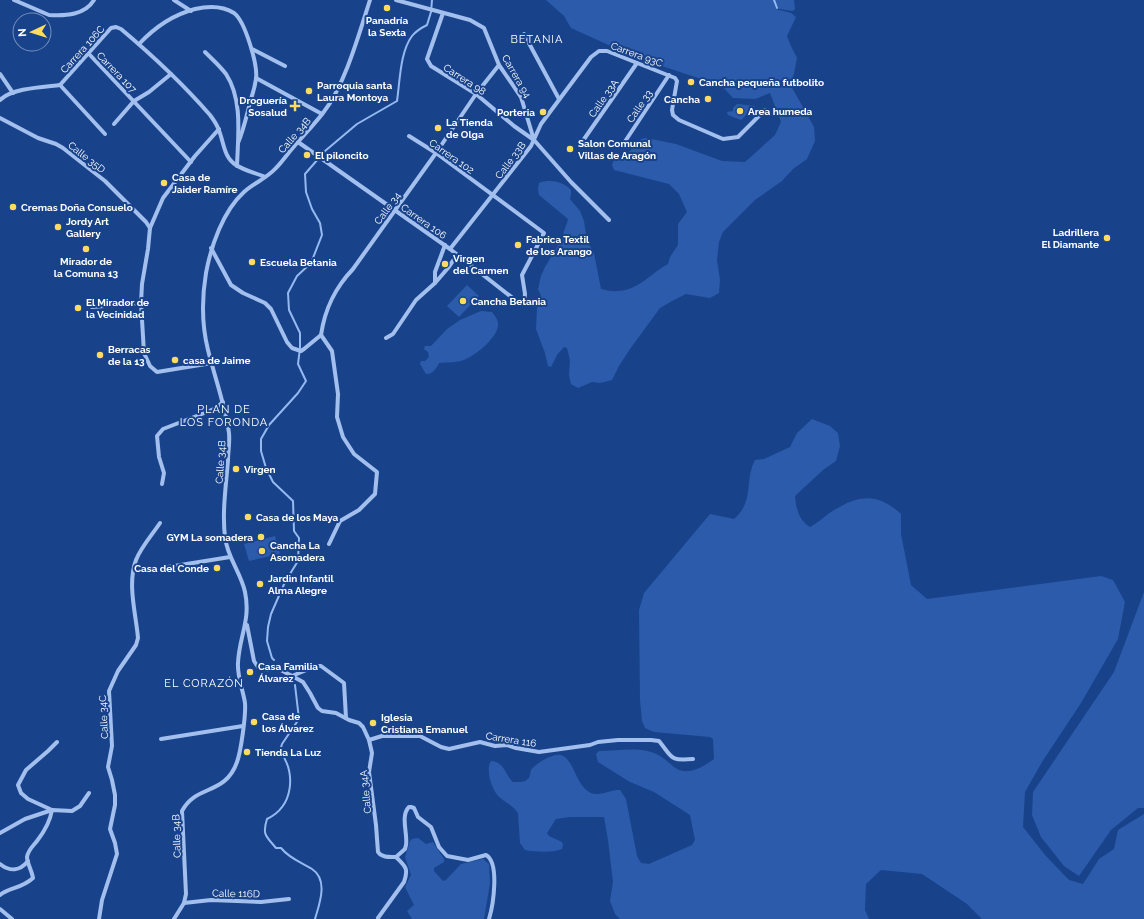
<svg xmlns="http://www.w3.org/2000/svg" width="1144" height="919" font-family="Raleway,sans-serif">
<style>
.green{fill:#2b5baa}
.lines{fill:none;stroke-linecap:round;stroke-linejoin:round}
.stream{stroke:#95b9f1;stroke-width:2}
.street{stroke:#a2bfee;stroke-width:4}
.poi-dot{fill:#ffdc5f;stroke:#18438b;stroke-width:1.5}
.labels{text-anchor:middle;stroke-width:4;stroke-linejoin:round;paint-order:stroke}
.poi-label{font-size:10px;font-weight:bold;fill:#fff;stroke:#18438b;text-anchor:start}
.street-label{font-size:10px;fill:#fff;stroke:#18438b}
.neighbourhood-label{font-size:11px;letter-spacing:1px;fill:#fff;stroke:#18438b}
</style>
<rect width="100%" height="100%" fill="#18438b"/>
<!-- green -->
<g class="green">
<path d="M546 0H794L795 9 793 11 779 9 774 3 776 9 791 13 796 17 787 36 790 44 797 58 794 74 790 84 814 127 815 141 807 159 793 169 782 181 755 200 723 232 719 242 717 260 720 280 719 293 710 298 686 294 674 300 660 308 630 349 619 366 612 380 600 383 592 382 578 388 571 384 569 375 570 360 567 348 564 347 557 355 551 367 548 366 545 353 536 329 537 308 540 301 541 296 538 289 541 276 545 267 563 237C563 231 567 225 568 219L539 195 538 189 539 183C549 179 563 181 571 190V194L570 199 580 211 584 221 587 241 594 253 601 289C606 290 612 292 617 291 638 291 651 273 668 264L670 257 678 245V224L687 212 679 194 669 184 614 170 612 165 615 157 629 152 641 139 646 138 676 144 722 161 745 162 775 135 781 122 770 93 755 99 733 98 722 86 635 57 571 28 564 16Z"/>
<path d="M737 104 755 106 741 120 728 115 727 112 733 111V108Z"/>
<path d="M467 285 479 296 459 317 447 306Z"/>
<path d="M481 311 492 312C494 315 497 318 498 323 500 336 475 356 464 360 456 363 447 362 439 363 436 369 433 374 426 374L420 364 421 361H425L429 357 428 352 424 349 425 346H431L447 329 460 320Z"/>
<path d="M812 419 830 426 838 433 840 446 836 461 823 470 795 496C796 509 799 520 810 527 817 523 822 519 828 514 855 496 875 490 901 514V534L911 585 927 599 1101 576 1113 580 1125 602 1118 639 1081 703 1042 762 1025 792 1023 827 1045 855 1069 880 1083 884 1099 859 1114 849 1118 830 1144 814V919H982L967 904 922 874 881 870 866 884 865 910 869 919H620L615 914 610 901 613 882 608 840 604 817H570L556 819 547 833 549 836 562 842 563 845 562 849C552 853 535 852 525 850L520 843 518 813C513 806 505 802 499 797 492 790 485 770 491 761 505 762 505 775 513 782 518 782 524 783 528 779 530 777 530 773 531 770 535 764 553 753 561 755 575 759 576 791 595 794 603 795 612 789 620 790L626 799 637 856 641 863 649 864 692 845 695 840 690 815 654 792 630 782 598 762 596 754 599 751C615 751 635 747 651 752 661 755 667 761 674 767 687 777 703 767 714 759L713 739 710 737 654 732 645 728 642 721 640 700 639 610 644 593 710 514 734 519C755 501 744 481 755 460L764 459 790 447 797 433Z"/>
<path d="M275 536 280 554 249 561 244 544Z"/>
<path d="M1144 592V808H1138L1111 830 1079 876 1064 866 1041 837 1032 815 1033 792 1114 672Z"/>
<path d="M418 838 426 844 433 842 444 859V862L434 868V871L443 881 446 880 461 864 483 859 489 864 490 883 484 919H412L407 911 414 905 405 887 411 875 405 857 410 841 412 839Z"/>
</g>
<g class="lines">
<!-- stream -->
<g class="stream">
<path d="M774 0 777 8"/>
<path d="M274 660 272 658 267 641 268 627 271 614 285 582 298 561 299 538 294 531 293 501 273 482 266 468 261 451V439L269 425 298 393 306 381 298 364 300 348V333L289 310 288 293 297 276 311 263 322 235 320 223 312 209 306 192 305 174 325 151 357 124 397 101C400 81 400 52 412 36 416 31 421 28 427 25L431 12 432 0"/>
<path d="M295 685 299 719 282 744 280 751C296 773 294 806 267 819 262 835 266 836 276 848H281C290 859 301 862 312 869 329 880 319 905 315 919"/>
</g>
<!-- street -->
<g class="street">
<path d="M14 0 49 15C66 16 85 15 94 0"/>
<path d="M174 0 191 11"/>
<path d="M396 0 470 20 484 28 499 65 521 97 534 140 571 182 609 220"/>
<path d="M443 13 427 59 431 66 476 94 514 126 534 140"/>
<path d="M524 34 559 99"/>
<path d="M139 44C155 27 172 15 195 9 208 6 223 6 234 13 245 21 258 65 256 79 255 86 253 93 251 99 247 114 244 129 238 143"/>
<path d="M252 49 285 66"/>
<path d="M205 52C212 59 220 66 226 74 243 100 238 136 237 166"/>
<path d="M89 54 191 162"/>
<path d="M0 74 13 93"/>
<path d="M256 78 322 114"/>
<path d="M60 85 111 28 116 27 121 29C152 55 183 84 210 115 213 119 216 123 218 128 224 141 223 157 236 165 245 171 256 173 265 177"/>
<path d="M60 85 105 134"/>
<path d="M0 100C12 88 43 87 60 85"/>
<path d="M0 118 38 138 56 144 63 148 105 181 146 222 150 228"/>
<path d="M114 124 134 101 149 92 171 74"/>
<path d="M298 142 450 249 519 303H524L525 294 522 275 544 233 436 153 409 136"/>
<path d="M582 142 637 63"/>
<path d="M622 146 669 75"/>
<path d="M211 248 231 285 243 293 265 303 271 309 287 342 292 348 301 351 304 349 321 335 332 351 338 394 337 417 343 437 354 454 377 472 375 494 359 510 340 521 329 544"/>
<path d="M450 249 531 146 541 124 591 57 599 51H607L675 78 677 81 672 110 673 115 679 120 723 139 738 137 765 110"/>
<path d="M435 283 448 268 457 255"/>
<path d="M92 307 141 303"/>
<path d="M321 335C325 308 335 288 353 269L436 153 476 94 499 65"/>
<path d="M386 338 393 334 416 300 435 283V272L445 245"/>
<path d="M212 363 157 372 150 366 144 353 141 303 142 284 148 249 150 228 163 198 195 156 219 129"/>
<path d="M162 484 164 473 159 457 157 436 163 429 207 412 216 408 223 402"/>
<path d="M162 568 230 557"/>
<path d="M247 625 254 661 258 667 268 670 277 668 292 676 303 682 310 693 318 708 322 711 336 713 349 720 359 723 363 727 369 740 372 753 369 772 376 825 378 852C382 858 390 857 396 857 405 866 409 868 404 882L378 918"/>
<path d="M292 676 316 666H321L344 683 346 718"/>
<path d="M161 739 243 726"/>
<path d="M369 740 382 736H420L441 747 449 749 480 742 495 746 507 745 516 748 539 752 590 745 598 742 618 740H651L659 741C673 758 669 761 693 759"/>
<path d="M52 810 28 799 21 793 18 785 26 770 48 751 57 742"/>
<path d="M0 833 25 819 52 810"/>
<path d="M396 857 405 849 406 845C408 834 400 816 409 807H411L414 808 418 817 431 827 439 847 447 856 468 860 486 855C500 863 493 906 489 919"/>
<path d="M0 864C10 872 20 871 28 861"/>
<path d="M0 895C10 887 21 889 33 878 32 871 27 863 27 857 28 850 33 846 37 841 44 832 50 822 52 810L72 811 80 806 89 793"/>
<path d="M184 903 211 900 261 902 289 899"/>
<path d="M0 909 12 919"/>
<path d="M99 919 102 900 117 854 115 843 110 829 115 805V795L112 780 108 767 112 746 109 691 118 671 136 645 138 638C136 614 127 584 136 560 141 547 152 535 160 523"/>
<path d="M174 919 184 903 186 894 182 811C196 784 225 796 237 762 241 751 246 715 245 703 243 690 237 676 238 663 239 637 251 620 245 592 241 573 227 557 225 537 222 512 226 486 228 460 228 452 230 442 229 433 225 405 215 378 208 350 202 326 202 297 206 273 211 246 223 211 244 192 254 183 267 178 276 168 281 163 286 156 291 150 301 138 313 126 323 113 345 85 359 34 370 0"/>
</g>
</g>
<!-- markers -->
<g class="poi-dot">
<circle cx="387" cy="8" r="4"/>
<circle cx="691" cy="82" r="4"/>
<circle cx="309" cy="91" r="4"/>
<circle cx="708" cy="99" r="4"/>
<path d="M293 100h4v4h4v4h-4v4h-4v-4h-4v-4h4z"/>
<circle cx="740" cy="111" r="4"/>
<circle cx="543" cy="112" r="4"/>
<circle cx="438" cy="128" r="4"/>
<circle cx="570" cy="149" r="4"/>
<circle cx="307" cy="155" r="4"/>
<circle cx="164" cy="183" r="4"/>
<circle cx="13" cy="207" r="4"/>
<circle cx="58" cy="227" r="4"/>
<circle cx="1107" cy="238" r="4"/>
<circle cx="518" cy="245" r="4"/>
<circle cx="86" cy="249" r="4"/>
<circle cx="252" cy="262" r="4"/>
<circle cx="445" cy="264" r="4"/>
<circle cx="463" cy="301" r="4"/>
<circle cx="78" cy="308" r="4"/>
<circle cx="100" cy="355" r="4"/>
<circle cx="175" cy="360" r="4"/>
<circle cx="236" cy="469" r="4"/>
<circle cx="248" cy="517" r="4"/>
<circle cx="261" cy="537" r="4"/>
<circle cx="262" cy="551" r="4"/>
<circle cx="217" cy="568" r="4"/>
<circle cx="260" cy="584" r="4"/>
<circle cx="250" cy="672" r="4"/>
<circle cx="254" cy="722" r="4"/>
<circle cx="373" cy="723" r="4"/>
<circle cx="247" cy="752" r="4"/>
</g>
<g class="labels">
<!-- poi labels -->
<g class="poi-label">
<text x="387" y="24" text-anchor="middle">Panadría<tspan x="387" dy="12">la Sexta</tspan></text>
<text x="699" y="86">Cancha pequeña futbolito</text>
<text x="317" y="89">Parroquia santa<tspan x="317" dy="12">Laura Montoya</tspan></text>
<text x="700" y="103" text-anchor="end">Cancha</text>
<text x="287" y="104" text-anchor="end">Droguería<tspan x="287" dy="12">Sosalud</tspan></text>
<text x="748" y="115">Area humeda</text>
<text x="535" y="116" text-anchor="end">Porteria</text>
<text x="446" y="126">La Tienda<tspan x="446" dy="12">de Olga</tspan></text>
<text x="578" y="147">Salon Comunal<tspan x="578" dy="12">Villas de Aragón</tspan></text>
<text x="315" y="159">El piloncito</text>
<text x="172" y="181">Casa de<tspan x="172" dy="12">Jaider Ramíre</tspan></text>
<text x="21" y="211">Cremas Doña Consuelo</text>
<text x="66" y="225">Jordy Art<tspan x="66" dy="12">Gallery</tspan></text>
<text x="1099" y="236" text-anchor="end">Ladrillera<tspan x="1099" dy="12">El Diamante</tspan></text>
<text x="526" y="243">Fabrica Textil<tspan x="526" dy="12">de los Arango</tspan></text>
<text x="453" y="262">Virgen<tspan x="453" dy="12">del Carmen</tspan></text>
<text x="86" y="265" text-anchor="middle">Mirador de<tspan x="86" dy="12">la Comuna 13</tspan></text>
<text x="260" y="266">Escuela Betania</text>
<text x="471" y="305">Cancha Betania</text>
<text x="86" y="306">El Mirador de<tspan x="86" dy="12">la Vecinidad</tspan></text>
<text x="108" y="353">Berracas<tspan x="108" dy="12">de la 13</tspan></text>
<text x="183" y="364">casa de Jaime</text>
<text x="244" y="473">Virgen</text>
<text x="256" y="521">Casa de los Maya</text>
<text x="253" y="541" text-anchor="end">GYM La somadera</text>
<text x="270" y="549">Cancha La<tspan x="270" dy="12">Asomadera</tspan></text>
<text x="209" y="572" text-anchor="end">Casa del Conde</text>
<text x="268" y="582">Jardìn Infantil<tspan x="268" dy="12">Alma Alegre</tspan></text>
<text x="258" y="670">Casa Familia<tspan x="258" dy="12">Álvarez</tspan></text>
<text x="262" y="720">Casa de<tspan x="262" dy="12">los Álvarez</tspan></text>
<text x="381" y="721">Iglesia<tspan x="381" dy="12">Cristiana Emanuel</tspan></text>
<text x="255" y="756">Tienda La Luz</text>
</g>
<!-- street labels -->
<g class="street-label">
<text transform="translate(82 49) rotate(-48)" y="4">Carrera 106C</text>
<text transform="translate(637 54) rotate(20)" y="4">Carrera 93C</text>
<text transform="translate(117 72) rotate(46)" y="4">Carrera 107</text>
<text transform="translate(517 76) rotate(60)" y="4">Carrera 94</text>
<text transform="translate(465 79) rotate(33)" y="4">Carrera 98</text>
<text transform="translate(603 98) rotate(-55)" y="4">Calle 33A</text>
<text transform="translate(639 106) rotate(-56)" y="4">Calle 33</text>
<text transform="translate(294 135) rotate(-49)" y="4">Calle 34B</text>
<text transform="translate(452 156) rotate(35)" y="4">Carrera 102</text>
<text transform="translate(87 157) rotate(38)" y="4">Calle 35D</text>
<text transform="translate(510 160) rotate(-53)" y="4">Calle 33B</text>
<text transform="translate(387 208) rotate(-54)" y="4">Calle 34</text>
<text transform="translate(424 221) rotate(35)" y="4">Carrera 106</text>
<text transform="translate(220 462) rotate(-86)" y="4">Calle 34B</text>
<text transform="translate(103 717) rotate(-93)" y="4">Calle 34C</text>
<text transform="translate(511 739) rotate(9)" y="4">Carrera 116</text>
<text transform="translate(365 792) rotate(-96)" y="4">Calle 34A</text>
<text transform="translate(176 836) rotate(-92)" y="4">Calle 34B</text>
<text transform="translate(236 893) rotate(1)" y="4">Calle 116D</text>
</g>
<!-- neighbourhood labels -->
<g class="neighbourhood-label">
<text x="537" y="43">BETANIA</text>
<text x="224" y="413">PLAN DE<tspan x="224" dy="13">LOS FORONDA</tspan></text>
<text x="204" y="687">EL CORAZÓN</text>
</g>
</g>
<!-- north arrow -->
<g transform="translate(32 32) rotate(266)"><circle r="19" fill="#18438b" stroke="#748eb9"/>
<path d="M0-3L7 15L0 10L-7 15Z" fill="#ffdc5f"/>
<text y="-6" font-size="11" font-weight="bold" text-anchor="middle" fill="#ffffff">N</text>
</g>
</svg>
